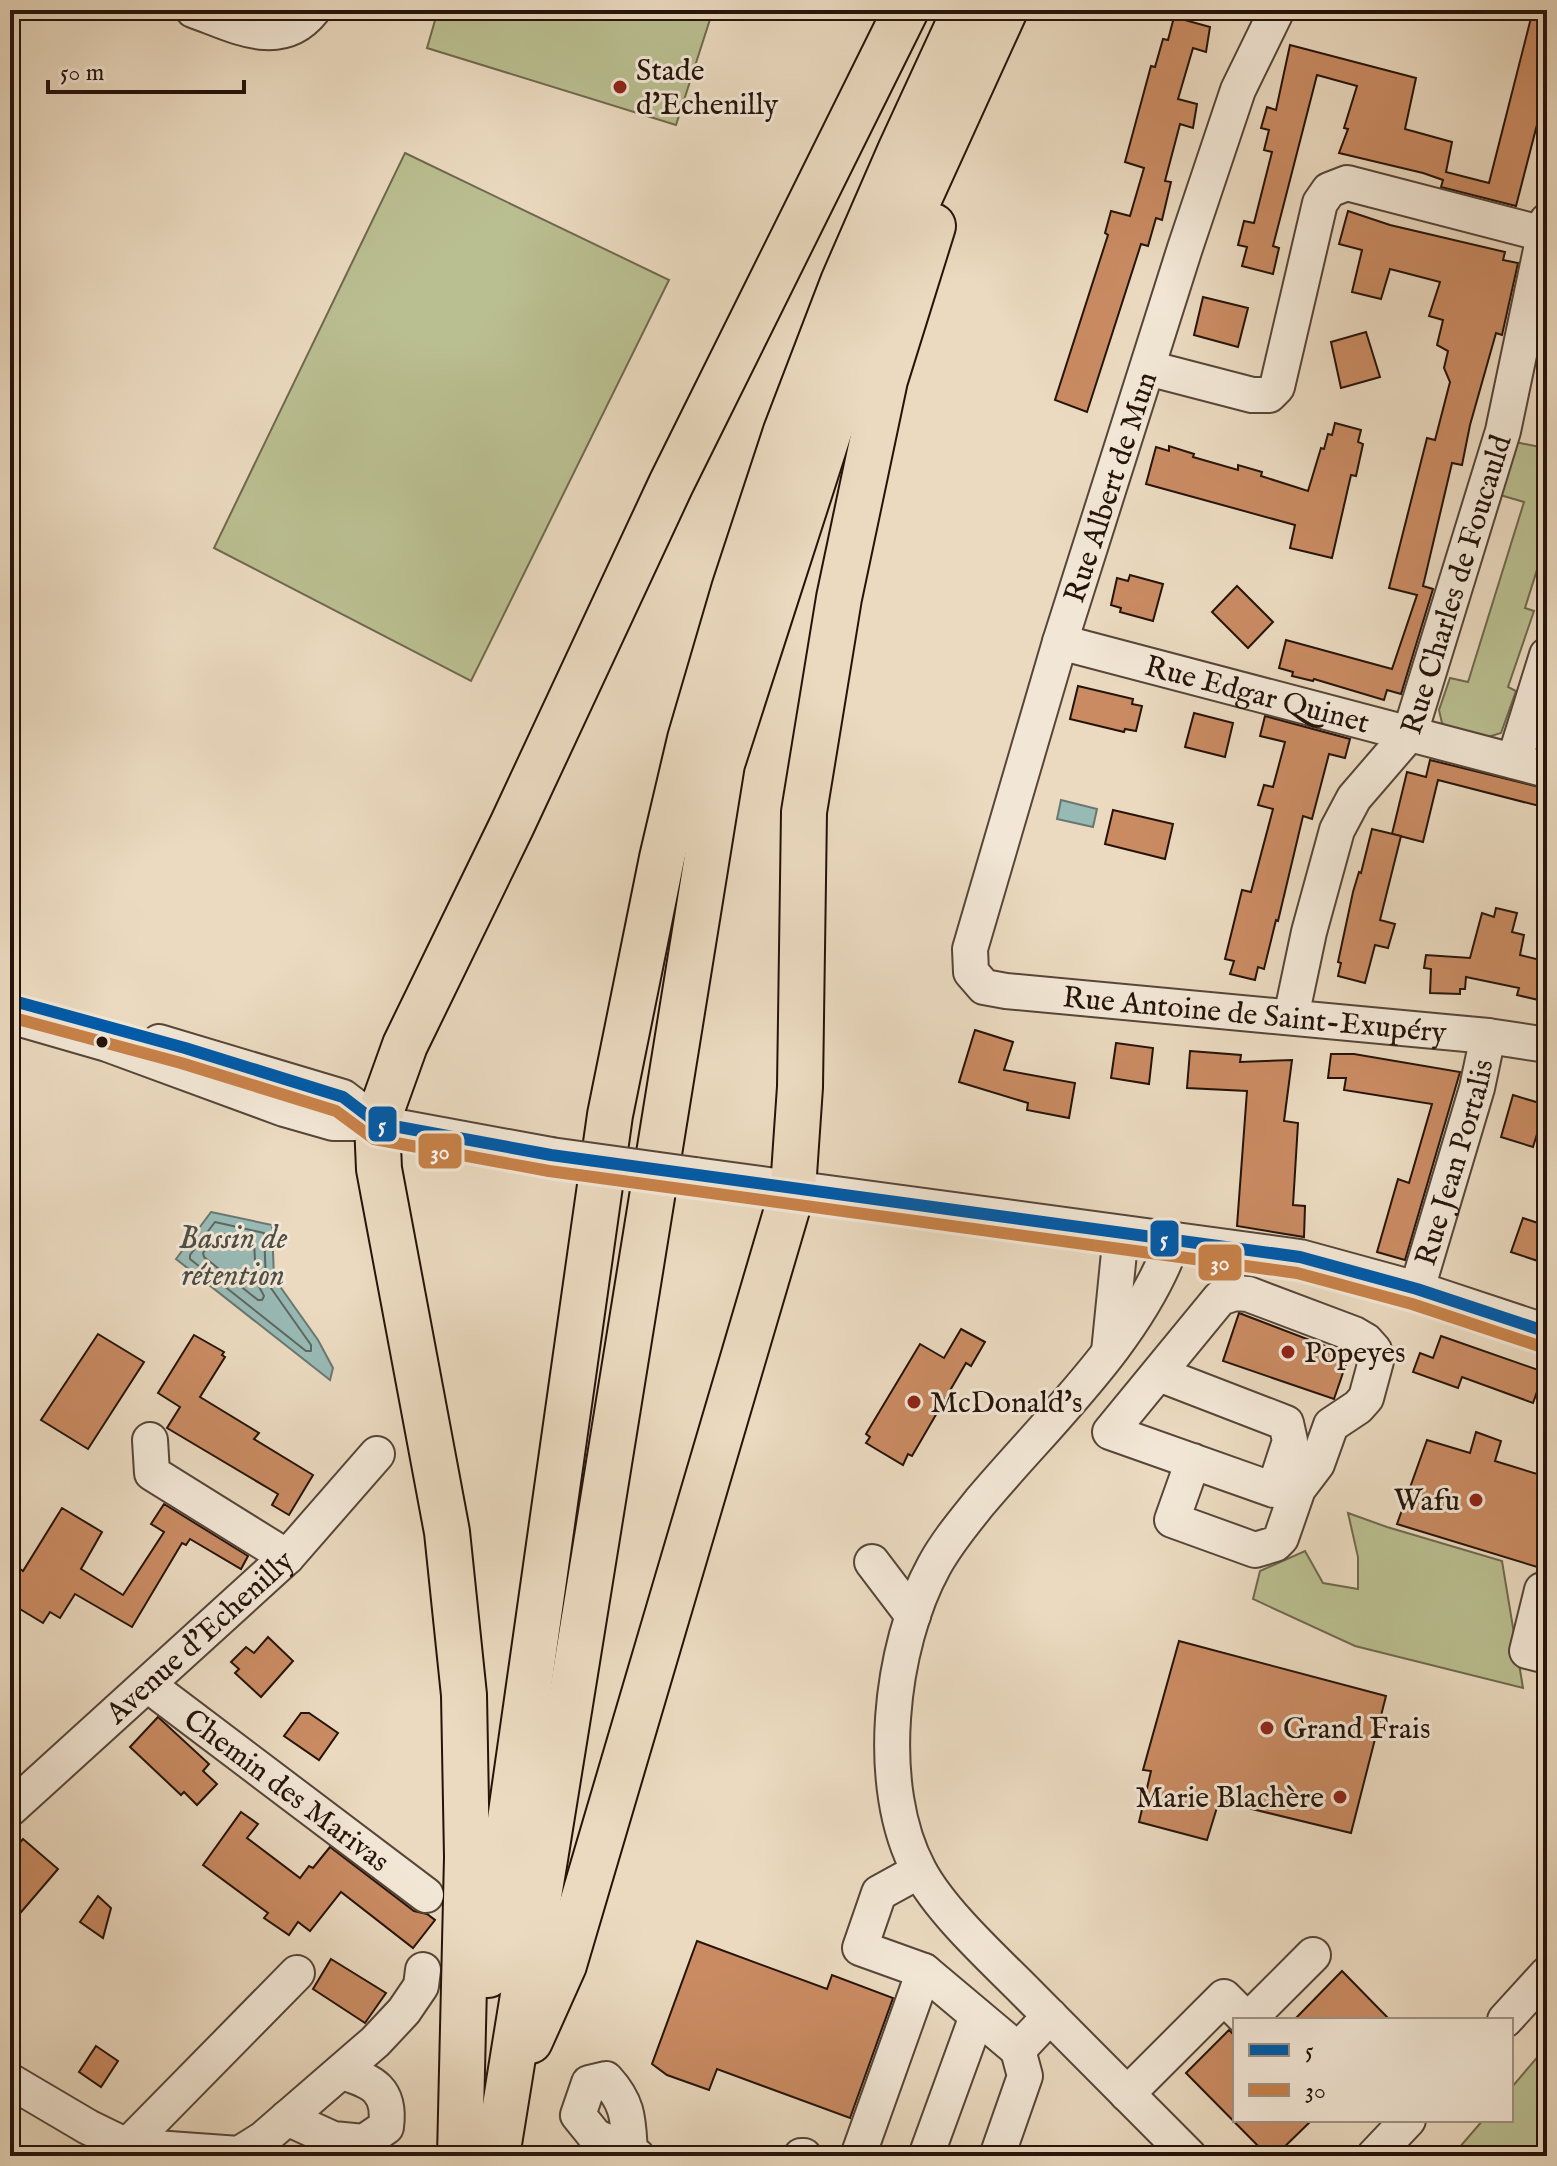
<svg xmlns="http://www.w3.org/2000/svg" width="1557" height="2166" font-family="'IM FELL English',serif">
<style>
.green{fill:#babf91;stroke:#70694e;stroke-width:2}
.water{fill:#98bab5;stroke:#6a7771;stroke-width:2}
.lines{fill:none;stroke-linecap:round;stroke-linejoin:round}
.shore{stroke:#5e6660;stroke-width:2}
.building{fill:#ca8b63;stroke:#25130a;stroke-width:2}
.minor-casing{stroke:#564538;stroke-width:38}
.highway-casing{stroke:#25130a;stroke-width:48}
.minor{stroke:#f2e7d6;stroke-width:34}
.highway{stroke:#ebdac0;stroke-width:44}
.minor-bridge-casing{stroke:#564538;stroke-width:38;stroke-linecap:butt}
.minor-bridge{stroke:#f2e7d6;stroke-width:34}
.bus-1-casing{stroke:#f2e7d6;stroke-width:18}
.bus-2-casing{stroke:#f2e7d6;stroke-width:18}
.bus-1{stroke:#005baa;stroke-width:12}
.bus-2{stroke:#c88249;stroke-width:12}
.poi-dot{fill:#8f2418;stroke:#f2e7d6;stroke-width:3}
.bus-dot{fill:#25130a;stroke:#f2e7d6;stroke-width:3}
.labels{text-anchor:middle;stroke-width:6;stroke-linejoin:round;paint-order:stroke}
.poi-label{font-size:30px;fill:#25130a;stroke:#f2e7d6;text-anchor:start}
.street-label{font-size:30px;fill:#25130a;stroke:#f2e7d6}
.water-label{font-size:32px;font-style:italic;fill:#4d4d46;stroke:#f2e7d6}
.line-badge{stroke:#f2e7d6;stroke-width:3}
.badge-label{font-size:22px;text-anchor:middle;font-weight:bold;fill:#fff}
</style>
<rect width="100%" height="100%" fill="#ebdac0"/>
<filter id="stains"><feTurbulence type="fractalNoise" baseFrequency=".0025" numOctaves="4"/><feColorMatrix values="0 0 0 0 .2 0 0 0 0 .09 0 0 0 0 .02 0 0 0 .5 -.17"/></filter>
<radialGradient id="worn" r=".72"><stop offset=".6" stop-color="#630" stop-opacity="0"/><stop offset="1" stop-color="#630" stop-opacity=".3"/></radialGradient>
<!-- green -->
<g class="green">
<path d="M438 10H713L676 125 427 48Z"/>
<path d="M405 153 669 280 471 681 214 548Z"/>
<path d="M1547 412V538L1525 608 1534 611 1508 687 1516 691 1501 733 1488 737 1452 729 1442 723 1439 710 1450 678 1468 682 1524 502 1500 495 1515 442 1540 447Z"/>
<path d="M1348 1513 1387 1527 1502 1561 1523 1688 1355 1646 1253 1599 1260 1571 1305 1551 1323 1583 1358 1589V1557Z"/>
<path d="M1547 2046V2156H1452L1483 2120H1511V2088Z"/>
</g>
<!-- water -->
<g class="water">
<path d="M1061 800 1097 809 1093 827 1057 819Z"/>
<path d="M211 1212 272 1225 274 1278 318 1340 333 1368 330 1380 176 1259Z"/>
</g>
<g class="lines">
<!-- shore -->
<g class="shore">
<path d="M215 1222 264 1233 266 1281 311 1345V1351H306L190 1259V1255Z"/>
<path d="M219 1233 254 1241 256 1281 264 1296 262 1300H258L204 1257 203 1253Z"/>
</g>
</g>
<!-- building -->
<g class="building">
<path d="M1533 10H1547V86L1516 206 1441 187 1443 180 1423 173 1339 153 1348 129 1344 128 1357 86 1317 75 1273 246 1279 248 1273 274 1242 266 1247 247 1238 245 1244 221 1254 223 1272 152 1264 150 1269 130 1261 128 1267 107 1276 110 1290 45 1416 78 1405 129 1452 142 1446 172 1489 183Z"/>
<path d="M1174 17 1210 27 1206 52 1193 48 1178 99 1197 104 1193 128 1180 124 1165 181 1171 182 1162 220 1156 218 1148 246 1141 244 1087 412 1055 400 1108 235 1105 233 1111 211 1130 216 1144 168 1125 162 1151 66 1155 67 1163 39 1168 40Z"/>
<path d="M1348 211 1390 225 1505 252 1503 260 1518 263 1502 335 1496 333 1470 425 1462 465 1452 463 1423 586 1433 589 1401 694 1387 690 1384 700 1314 679 1313 681 1292 676 1293 672 1279 668 1286 640 1392 669 1417 595 1389 588 1427 438 1435 440 1450 382 1444 368 1448 351 1437 345 1443 320 1429 316 1440 282 1390 269 1381 299 1352 292 1362 250 1339 244Z"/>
<path d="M1203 297 1248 308 1238 347 1194 335Z"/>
<path d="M1366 332 1380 377 1341 388 1331 342Z"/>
<path d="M1335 423 1361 430 1358 442 1363 444 1356 476 1351 475 1332 558 1290 548 1295 525 1146 484 1156 447 1169 451V446L1194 454 1193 457 1238 470V465L1262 472 1261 476 1308 491 1321 448 1324 449 1328 434 1332 435Z"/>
<path d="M1130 575 1163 584 1153 621 1120 612 1121 608 1111 605 1117 578 1128 581Z"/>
<path d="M1237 586 1273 622 1248 648 1212 612Z"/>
<path d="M1078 686 1133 699 1132 704 1142 706 1136 731 1125 729 1124 732 1070 719Z"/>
<path d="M1194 713 1233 723 1225 757 1185 747Z"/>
<path d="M1265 716 1350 739 1345 758 1329 754 1312 819 1303 816 1278 921 1276 920 1264 969 1258 967 1255 980 1230 974 1234 961 1225 959 1242 890 1251 892 1273 809 1258 805 1264 785 1273 787 1285 742 1260 736Z"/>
<path d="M1430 760 1547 789V808L1438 780 1423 842 1392 834 1407 772 1426 777Z"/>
<path d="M1113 810 1173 824 1165 859 1105 844Z"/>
<path d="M1372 829 1401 836 1380 920 1395 924 1388 948 1375 945 1365 983 1338 976 1341 963 1338 962 1353 892 1359 872 1361 873Z"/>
<path d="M1496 908 1517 913 1512 932 1524 935 1520 955 1544 961 1542 968 1547 970V1002L1517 995 1519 988 1466 977 1465 989H1460V994L1430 993 1431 969 1424 968 1426 955 1470 958 1482 913 1494 917Z"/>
<path d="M975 1030 1013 1042 1004 1070 1075 1083 1069 1118 1027 1110 1028 1103 959 1082Z"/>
<path d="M1116 1043 1153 1048 1149 1084 1111 1078Z"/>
<path d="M1190 1051 1241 1055 1240 1062 1292 1060 1284 1121 1298 1123 1293 1205 1305 1206 1304 1237 1237 1226 1247 1091 1187 1088Z"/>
<path d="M1331 1054H1354L1460 1072 1405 1260 1377 1252 1398 1179 1409 1183 1432 1104 1344 1090 1346 1078H1328Z"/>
<path d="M1513 1095 1546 1105 1533 1147 1501 1137Z"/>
<path d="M1523 1218 1547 1226V1264L1511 1252Z"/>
<path d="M1239 1313 1349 1355 1334 1399 1223 1361Z"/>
<path d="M961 1329 985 1342 971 1366 966 1363 912 1456 908 1454 903 1465 866 1443 870 1437 866 1434 920 1344 944 1358Z"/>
<path d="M98 1334 144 1362 88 1449 41 1420Z"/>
<path d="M194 1335 224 1352 222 1355 225 1357 200 1397 259 1433 254 1439 313 1475 289 1515 272 1505 278 1494 167 1428 180 1407 158 1393Z"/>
<path d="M1441 1336 1544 1372 1533 1403 1462 1377 1458 1388 1413 1372 1420 1353 1433 1358Z"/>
<path d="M1476 1432 1501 1441 1495 1461 1547 1477V1570L1397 1524 1427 1440 1470 1453Z"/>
<path d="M164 1504 248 1556 241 1569 190 1539 186 1545 182 1543 132 1627 75 1594 60 1618 50 1612 43 1623 10 1603V1585L20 1569 23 1571 62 1508 102 1532 81 1569 123 1595 164 1532 151 1524Z"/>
<path d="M268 1637 293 1661 261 1697 235 1673 239 1669 231 1662 246 1647 254 1653Z"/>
<path d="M1179 1641 1386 1696 1351 1833 1219 1801 1207 1840 1139 1822 1151 1771 1143 1770Z"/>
<path d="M301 1713H309L338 1733 319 1760 284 1736Z"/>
<path d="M158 1717 209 1764 203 1771 217 1784 197 1805 184 1792 181 1795 130 1747Z"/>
<path d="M241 1812 258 1824 247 1838 300 1878 309 1866 313 1868 330 1847 414 1911 427 1914 435 1920 413 1948 341 1892 310 1931 298 1922 289 1935 264 1918 268 1913 203 1865Z"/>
<path d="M23 1839 58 1869 10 1925V1854Z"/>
<path d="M98 1896 111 1908 103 1938 80 1922Z"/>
<path d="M697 1941 827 1989 832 1975 893 1998 850 2118 717 2069 709 2090 667 2075 652 2064Z"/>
<path d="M331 1959 386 1993 365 2023 313 1989Z"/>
<path d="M1342 1971 1390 2020H1294Z"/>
<path d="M1229 2030 1235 2036V2120H1312L1275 2156H1268L1186 2073Z"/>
<path d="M96 2046 118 2061 101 2087 79 2072Z"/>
</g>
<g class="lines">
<defs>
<g id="minor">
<path d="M193 10C233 24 280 52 313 10"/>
<path id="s1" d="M1277 10 1238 90 1185 248 1060 642 970 949 971 972 984 987 1006 991 1488 1036 1547 1045"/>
<path d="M1148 368 1252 395H1269L1277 387 1320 203 1329 190 1347 183 1544 234"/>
<path id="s2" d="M1060 642 1547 770"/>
<path d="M1514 761 1547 655"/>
<path d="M10 1016 107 1044 284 1109 333 1123H377L551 1155"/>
<path id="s3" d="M1291 1017 1309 932 1337 830 1354 798 1410 733 1503 431 1547 221"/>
<path d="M159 1042 343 1097 377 1123"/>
<path d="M695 1175 1300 1257 1417 1289 1547 1332"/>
<path d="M1173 1240C1139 1339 1047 1422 980 1502 964 1522 947 1542 934 1566 890 1646 874 1787 919 1870 940 1910 990 1956 1022 1988 1078 2044 1134 2100 1189 2156"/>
<path id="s4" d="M1417 1289 1477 1088 1488 1036"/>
<path d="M1109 1352 1121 1233"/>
<path d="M1159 1374 1286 1423 1290 1441 1274 1490 1110 1432 1220 1298 1235 1293 1248 1294 1354 1334 1366 1341 1374 1350 1376 1361 1366 1398 1358 1407 1331 1425 1317 1464 1298 1489 1281 1538 1275 1544 1255 1550 1172 1520 1193 1461"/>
<path d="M150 1440 152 1473 287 1557"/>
<path d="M872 1562 913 1616"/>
<path d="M1547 1591 1542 1590 1527 1651 1547 1656"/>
<path id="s5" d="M148 1685 426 1895"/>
<path id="s6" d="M10 1809 287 1557 377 1454"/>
<path d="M919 1871 879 1893 860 1948 924 1971 1018 2050 1050 2016"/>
<path d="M1248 2020 1313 1955"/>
<path d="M1505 2020 1547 1974"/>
<path d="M10 2081 88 2127 127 2146 239 2154 263 2139 375 2042 404 2011 421 1986 423 1970"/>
<path d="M1127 2094 1224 1997 1247 2020"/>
<path d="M287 2118 333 2139 364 2142 386 2127C391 2090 373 2081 341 2072"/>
<path d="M127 2146 297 1973"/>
<path d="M630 2152C628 2120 629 2104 606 2079L589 2083 578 2115 595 2136 637 2156"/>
<path d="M801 2156H804"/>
<path d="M858 2156 924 1971"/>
<path d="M926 2156 977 2016"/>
<path d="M997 2156 1025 2076 1018 2050"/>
<path d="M1374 2156 1408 2120"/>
</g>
<g id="highway">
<path d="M488 1975 610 1115 662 858 690 739 734 589 786 431 843 282 900 151 965 10"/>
<path d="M530 2041 564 1965 793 1189 800 1087 804 812 839 598 885 380 933 226"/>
<path d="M460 2156 467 1857 464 1695 447 1532 379 1169 377 1123 405 1045 512 825 671 484 906 10"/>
<path d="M497 2156 722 764 868 311 1005 10"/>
</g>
</defs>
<!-- minor casing -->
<use href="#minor" class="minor-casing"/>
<!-- highway casing -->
<use href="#highway" class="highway-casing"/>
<!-- minor -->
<use href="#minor" class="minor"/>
<!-- highway -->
<use href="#highway" class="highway"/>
<defs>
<path id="minor-bridge" d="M551 1155 695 1175"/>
</defs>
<!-- minor-bridge casing -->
<use href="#minor-bridge" class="minor-bridge-casing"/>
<!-- minor-bridge -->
<use href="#minor-bridge" class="minor-bridge"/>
<defs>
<path id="bus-1" d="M10 1000 185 1048 343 1097 377 1123 551 1155 1300 1257 1417 1289 1547 1332"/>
<path id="bus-2" d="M10 1017 181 1063 336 1111 374 1139 549 1171 1297 1273 1412 1304 1542 1347"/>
</defs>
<!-- bus-1 casing -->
<use href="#bus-1" class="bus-1-casing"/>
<!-- bus-2 casing -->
<use href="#bus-2" class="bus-2-casing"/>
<!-- bus-1 -->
<use href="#bus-1" class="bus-1"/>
<!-- bus-2 -->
<use href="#bus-2" class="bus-2"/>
</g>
<!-- markers -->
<g class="poi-dot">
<circle cx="620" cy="87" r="8"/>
<circle cx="1288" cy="1352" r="8"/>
<circle cx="914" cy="1402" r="8"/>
<circle cx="1476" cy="1500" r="8"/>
<circle cx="1267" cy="1728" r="8"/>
<circle cx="1340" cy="1797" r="8"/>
</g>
<circle class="bus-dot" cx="102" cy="1042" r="7"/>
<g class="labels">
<!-- poi labels -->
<g class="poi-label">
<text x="636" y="80">Stade<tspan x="636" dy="34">d'Echenilly</tspan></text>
<text x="1304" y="1362">Popeyes</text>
<text x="930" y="1412">McDonald's</text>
<text x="1460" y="1510" text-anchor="end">Wafu</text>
<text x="1283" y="1738">Grand Frais</text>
<text x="1324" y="1807" text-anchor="end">Marie Blachère</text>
</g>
<!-- street labels -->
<g class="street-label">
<text transform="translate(1110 487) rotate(-72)" y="10">Rue Albert de Mun</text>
<text dy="10" stroke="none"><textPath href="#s3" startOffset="470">Rue Charles de Foucauld</textPath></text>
<text dy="10" stroke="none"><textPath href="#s2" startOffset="204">Rue Edgar Quinet</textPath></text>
<text dy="10" stroke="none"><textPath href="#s1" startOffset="1304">Rue Antoine de Saint-Exupéry</textPath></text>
<text dy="10" stroke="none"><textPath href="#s4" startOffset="132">Rue Jean Portalis</textPath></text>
<text dy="10" stroke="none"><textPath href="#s6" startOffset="256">Avenue d'Echenilly</textPath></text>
<text dy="10" stroke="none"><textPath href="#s5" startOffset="174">Chemin des Marivas</textPath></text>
</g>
<!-- water labels -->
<g class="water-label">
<text x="233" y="1248">Bassin de<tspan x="233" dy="37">rétention</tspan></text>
</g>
</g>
<g class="line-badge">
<rect x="367" y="1105" width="31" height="38" rx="8" fill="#005baa"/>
<rect x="417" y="1132" width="46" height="38" rx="8" fill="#c88249"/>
<rect x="1149" y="1219" width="31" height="39" rx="8" fill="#005baa"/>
<rect x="1197" y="1243" width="46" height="39" rx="8" fill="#c88249"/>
</g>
<g class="badge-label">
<text x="382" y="1132">5</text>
<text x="440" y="1159">30</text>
<text x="1164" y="1246">5</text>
<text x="1220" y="1270">30</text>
</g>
<!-- margin -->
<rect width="1557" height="2166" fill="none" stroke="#ebdac0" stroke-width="40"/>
<rect x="12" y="12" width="1533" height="2142" fill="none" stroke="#25130a" stroke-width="4"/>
<rect x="20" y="20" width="1517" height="2126" fill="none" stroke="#25130a" stroke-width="2"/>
<!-- legend -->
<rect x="1233" y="2018" width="280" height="104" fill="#f2e7d6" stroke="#a09284" stroke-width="2"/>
<rect x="1249" y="2044" width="40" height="12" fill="#005baa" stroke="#a09284" stroke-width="2"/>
<text x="1305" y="2058" font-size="24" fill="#25130a">5</text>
<rect x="1249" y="2084" width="40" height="12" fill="#c88249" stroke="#a09284" stroke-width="2"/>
<text x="1305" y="2098" font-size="24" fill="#25130a">30</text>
<!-- scale -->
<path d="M48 80v12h196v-12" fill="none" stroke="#25130a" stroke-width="4"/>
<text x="60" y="80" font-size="24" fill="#25130a" stroke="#f2e7d6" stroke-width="6" paint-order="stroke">50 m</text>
<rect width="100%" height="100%" filter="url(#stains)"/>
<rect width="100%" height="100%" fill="url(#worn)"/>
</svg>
